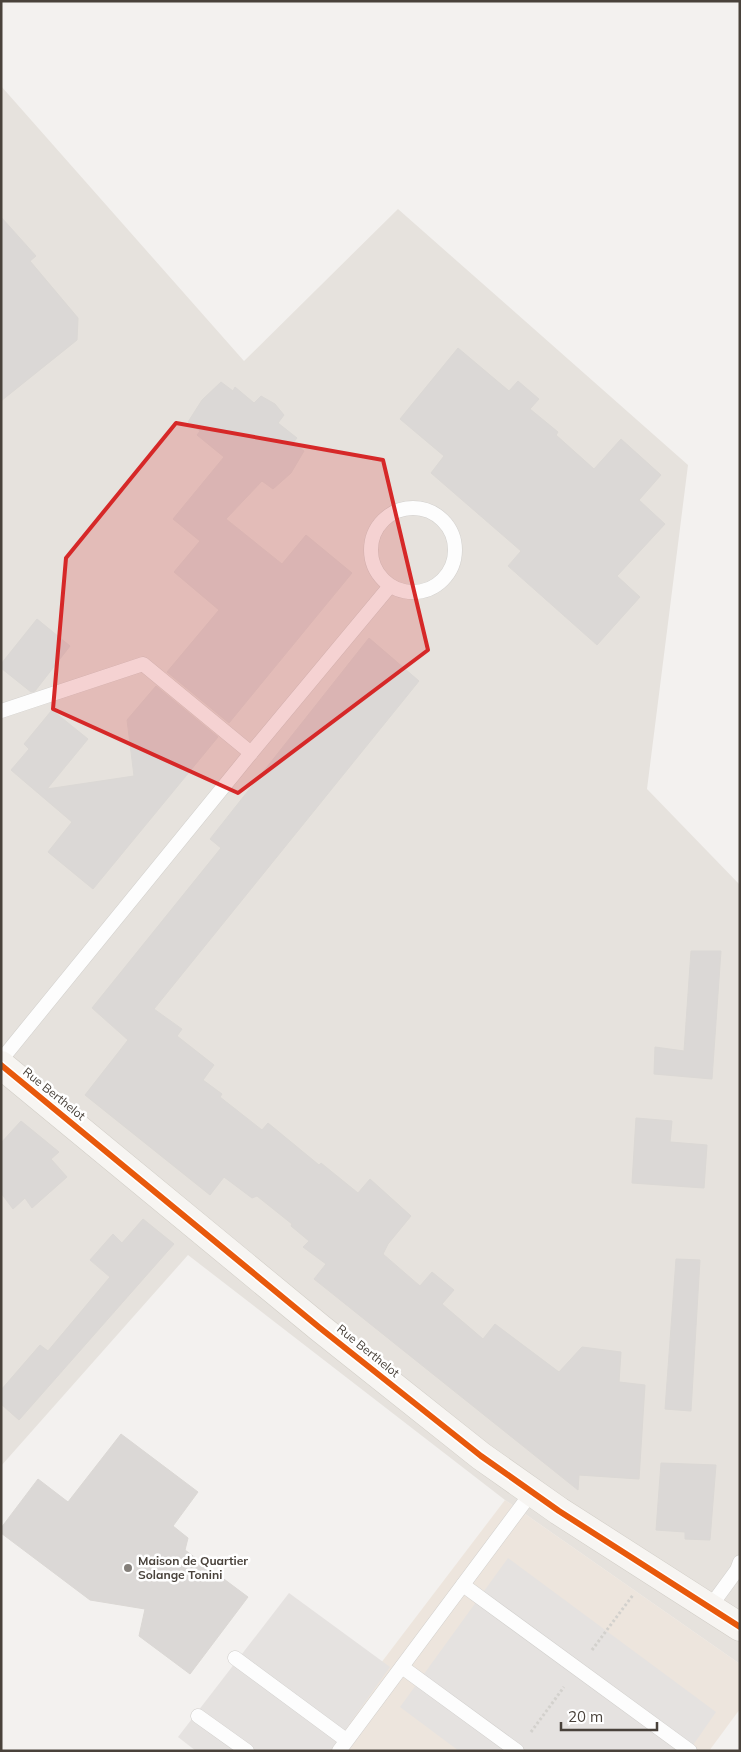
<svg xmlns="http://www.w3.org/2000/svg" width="741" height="1752" font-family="Mulish,sans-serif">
<rect width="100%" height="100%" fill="#f3f1ef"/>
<polygon fill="#e6e2dd" points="1,86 244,361 398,209 688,465 647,789 740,885 740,1664 505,1500 188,1255 1,1466"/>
<polygon fill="#ede5dd" points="505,1500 740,1664 740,1709 709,1751 314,1751"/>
<g fill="#e5e2e0">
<polygon points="508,1558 716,1712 689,1751 459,1751 400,1707"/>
<polygon points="289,1593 390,1667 330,1751 196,1751 178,1737"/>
</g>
<g fill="#dbd8d6" stroke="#dbd8d5">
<polygon points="1,217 36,256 30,261 78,318 77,340 1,401"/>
<polygon points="458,348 509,391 518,381 539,399 530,409 558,432 556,435 594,469 621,439 661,475 639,500 665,524 617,576 640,597 597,645 508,566 521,551 431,473 444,456 400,419"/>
<polygon points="221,382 233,391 235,387 254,403 261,396 275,404 284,415 278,423 297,438 293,443 304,451 291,473 273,489 262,481 226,519 282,564 306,535 352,573 229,723 167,672 219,610 174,572 200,541 173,519 224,457 197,435 200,431 188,422 202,400"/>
<polygon points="37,619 70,646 35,691 31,692 1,668 1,664"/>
<polygon points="369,638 419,681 154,1009 182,1029 177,1036 214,1065 203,1080 222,1094 220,1097 262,1130 268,1123 319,1165 321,1163 358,1193 370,1179 411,1216 388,1244 383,1254 420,1286 432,1272 454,1290 442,1304 483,1339 495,1324 559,1372 582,1347 621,1352 619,1382 645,1385 639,1479 579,1475 578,1490 314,1279 326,1264 303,1247 309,1241 291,1226 292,1224 257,1196 252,1198 224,1177 210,1195 85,1095 128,1040 92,1008 221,848 210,839"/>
<polygon points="156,686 218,737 93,889 48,852 72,822 11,770 29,749 24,744 52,710 88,739 47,789 134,776 127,720"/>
<polygon points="691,951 721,951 712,1079 654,1074 655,1047 684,1051"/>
<polygon points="636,1118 672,1121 670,1142 707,1145 704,1188 632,1183"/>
<polygon points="21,1121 59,1152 51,1159 67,1177 32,1208 25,1198 13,1209 1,1193 1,1143"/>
<polygon points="143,1219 174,1244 19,1420 1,1404 1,1390 40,1345 48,1351 110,1277 90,1260 113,1234 122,1243"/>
<polygon points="676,1259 700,1260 691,1411 665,1409"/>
<polygon points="121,1434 198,1492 173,1526 188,1538 185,1550 248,1597 190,1674 139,1636 145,1609 90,1600 1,1533 1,1528 38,1479 68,1502"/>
<polygon points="661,1463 716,1465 710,1540 685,1539 685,1532 656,1530"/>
</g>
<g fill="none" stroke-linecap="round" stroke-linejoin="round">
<defs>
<g id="lane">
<circle cx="413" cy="550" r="42"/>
<polyline points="1,711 143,664 251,753"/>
<polyline points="1,1060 251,753 390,586"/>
<polyline points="463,1585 690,1751"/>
<polyline points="710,1607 737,1570 740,1562"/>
<polyline points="235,1658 346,1740"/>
<polyline points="402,1667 517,1751"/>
<polyline points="198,1716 247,1751"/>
<polyline points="339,1751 532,1492"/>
</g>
<polyline id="secondary" points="1,1065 320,1328 481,1456 559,1511 740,1627"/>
</defs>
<use href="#lane" stroke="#d1cfcc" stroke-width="15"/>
<use href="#secondary" stroke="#d1cdc6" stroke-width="29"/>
<g stroke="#d3d1cd" stroke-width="3" stroke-dasharray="2.5 2.5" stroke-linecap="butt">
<polyline points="592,1650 633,1595"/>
<polyline points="531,1732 564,1687"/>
</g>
<use href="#lane" stroke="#fdfdfd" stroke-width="14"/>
<use href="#secondary" stroke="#f7f5f2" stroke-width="28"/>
<defs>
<polyline id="cycleway" points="1,1065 320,1328 481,1456 559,1511 740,1627"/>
</defs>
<use href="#cycleway" stroke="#fff" stroke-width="9"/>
<use href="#cycleway" stroke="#e8590c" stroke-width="6"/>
</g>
<path fill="#d62828" fill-opacity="0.2" stroke="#d62828" stroke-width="4" stroke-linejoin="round" d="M176 423 383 460 428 650 238 793 53 709 66 558Z"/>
<circle fill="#847f7a" stroke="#fff" stroke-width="2" cx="128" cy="1568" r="5"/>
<g text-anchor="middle" stroke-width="5" stroke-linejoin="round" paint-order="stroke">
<g font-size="12" fill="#49423b" stroke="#fff">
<text transform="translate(54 1094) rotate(39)" y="4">Rue Berthelot</text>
<text transform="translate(368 1351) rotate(39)" y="4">Rue Berthelot</text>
</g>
<g font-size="12" font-weight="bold" fill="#49423b" stroke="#fff" text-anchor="start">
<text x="138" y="1565">Maison de Quartier<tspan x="138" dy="14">Solange Tonini</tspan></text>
</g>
</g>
<rect width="741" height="1752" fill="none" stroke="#49423b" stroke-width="5"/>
<path d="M561 1722v8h96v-8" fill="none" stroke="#49423b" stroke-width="2.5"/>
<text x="568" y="1722" font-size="15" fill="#49423b" stroke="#ffffff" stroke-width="4" paint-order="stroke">20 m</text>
</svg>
